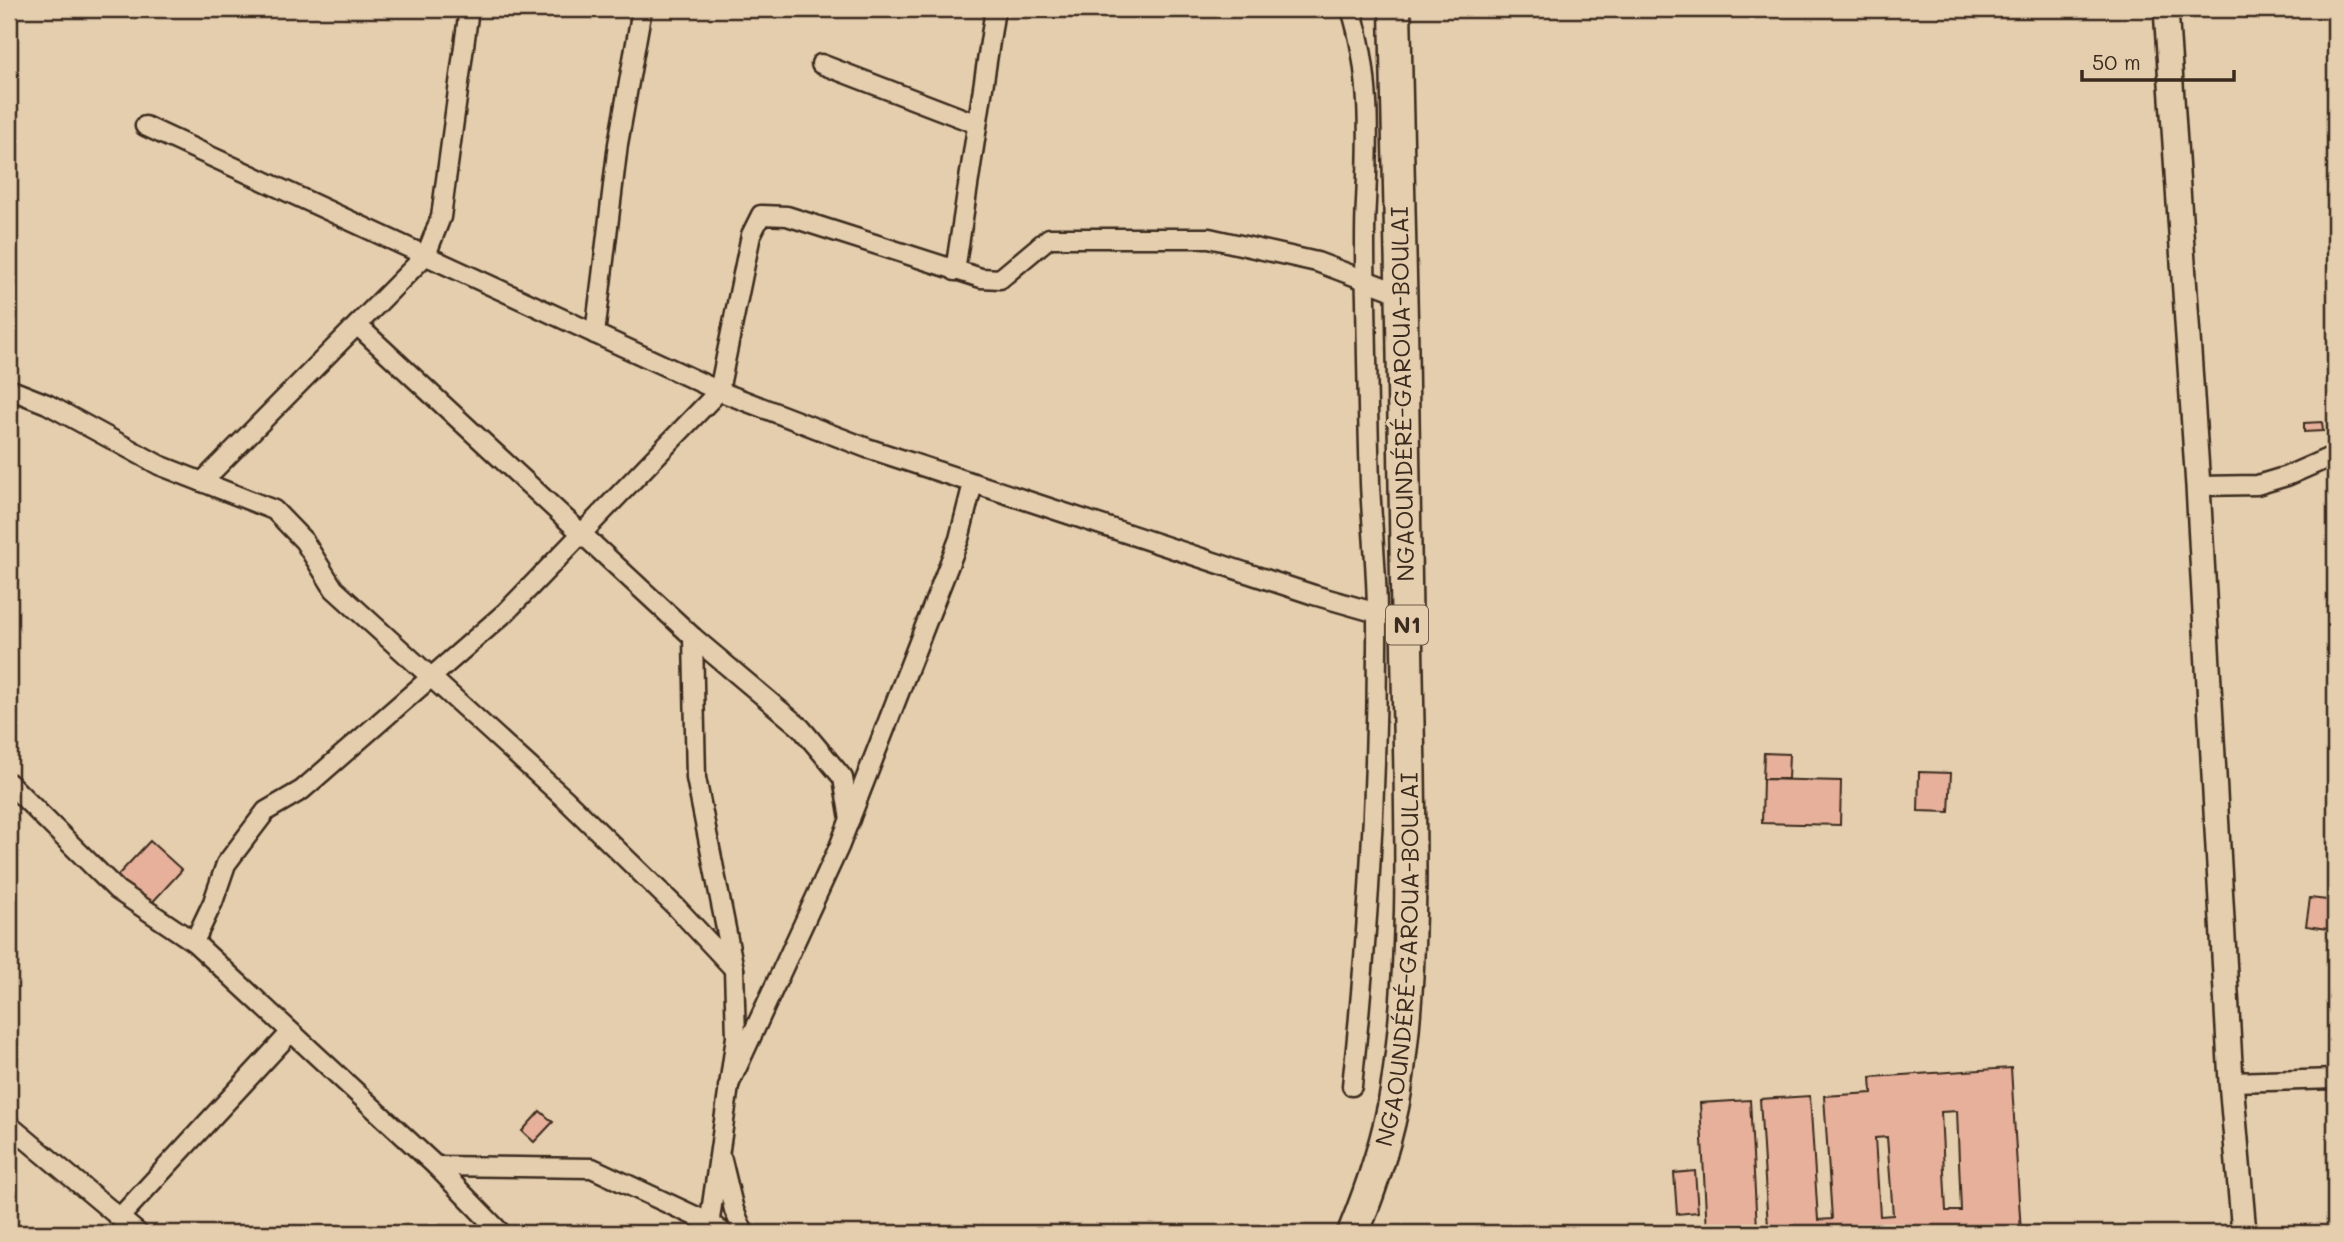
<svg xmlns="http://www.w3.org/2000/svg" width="2344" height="1242" font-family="Mali,sans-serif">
<rect width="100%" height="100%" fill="#e5ceae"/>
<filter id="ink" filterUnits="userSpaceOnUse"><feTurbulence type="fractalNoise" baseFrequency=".0143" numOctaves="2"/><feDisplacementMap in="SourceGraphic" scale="14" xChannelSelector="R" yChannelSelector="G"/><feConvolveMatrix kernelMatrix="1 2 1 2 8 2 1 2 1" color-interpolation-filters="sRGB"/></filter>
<g filter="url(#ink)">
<g fill="#e6b09a" stroke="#3b2a1e" stroke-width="2" fill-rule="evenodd">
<polygon points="2322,422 2323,431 2304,432 2304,423"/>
<polygon points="1764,753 1789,754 1788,779 1763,779"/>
<polygon points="1919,772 1951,773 1949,812 1918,811"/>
<polygon points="1763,779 1841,781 1840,825 1762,823"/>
<polygon points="150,841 182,870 149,906 117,876"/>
<polygon points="2310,898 2335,901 2335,930 2306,926"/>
<path d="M2011 1068 2021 1233H1672L1707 1230 1700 1103 1750 1100 1757 1228 1768 1227 1760 1099 1810 1096 1818 1220 1832 1219 1824 1096 1872 1093 1871 1077ZM1957 1111 1961 1211H1946L1941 1112ZM1887 1137 1893 1215 1880 1216 1875 1138Z"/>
<polygon points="540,1111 553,1122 534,1142 522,1131"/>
<polygon points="1695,1171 1698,1212 1677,1214 1674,1173"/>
</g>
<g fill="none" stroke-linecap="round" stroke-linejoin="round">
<defs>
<g id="minor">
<path d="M1351 9C1371 72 1369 136 1366 202 1364 234 1365 267 1366 300 1367 361 1368 423 1370 484 1372 528 1377 571 1377 615 1378 772 1369 929 1352 1086"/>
<polyline points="821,64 977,124"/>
<polyline points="145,126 719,391 867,448 1314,595 1377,613"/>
<polyline points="955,271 995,9"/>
<polyline points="357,325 693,637 801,728 843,778 850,819"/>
<polyline points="595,334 618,144 642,9"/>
<polyline points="9,389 47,404 159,465 274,510 304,541 334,589 565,799 677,908 734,969"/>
<polyline points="202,482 426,255 441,217 469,9"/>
<polyline points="2198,486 2257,485 2287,476 2335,455"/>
<polyline points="693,637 696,778 734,969 736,1037 708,1233"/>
<polyline points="9,783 117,890 194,942 436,1166 501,1233"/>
<polyline points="194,942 213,902 226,864 266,811 302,790 507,611 719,391 751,235 761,215 787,216 981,278 1000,279 1049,238 1209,238 1317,262 1402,294"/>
<polyline points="2231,1082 2335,1079"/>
<polyline points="728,1087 839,847 959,539 973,483"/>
<polyline points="9,1125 138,1233"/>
<polyline points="722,1160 734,1210 744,1233"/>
<polyline points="436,1166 592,1168 710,1223 724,1233"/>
<polyline points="120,1217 291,1032"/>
</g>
<polyline id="tertiary" points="2166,9 2198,486 2231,1082 2244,1233"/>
<g id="trunk">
<path id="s1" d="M1353 1233C1371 1189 1388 1139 1396 1091 1418 947 1409 792 1407 646 1404 434 1401 221 1395 9"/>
</g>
</defs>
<use href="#minor" stroke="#3b2a1e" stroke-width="23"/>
<use href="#tertiary" stroke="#3b2a1e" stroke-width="28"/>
<use href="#trunk" stroke="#3b2a1e" stroke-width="35"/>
<use href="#minor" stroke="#e5ceae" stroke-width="18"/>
<use href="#tertiary" stroke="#e5ceae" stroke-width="23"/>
<use href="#trunk" stroke="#e5ceae" stroke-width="30"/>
</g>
</g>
<g text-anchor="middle" stroke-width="7" stroke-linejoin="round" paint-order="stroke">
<rect fill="#e5ceae" stroke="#6e5b49" stroke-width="2" x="1386" y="605.5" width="42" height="39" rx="5"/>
<g font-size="23" font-weight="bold" fill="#3b2a1e">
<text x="1407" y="633">N1</text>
</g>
<g font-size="24" fill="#3b2a1e" stroke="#e5ceae">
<text transform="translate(1403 394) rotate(-91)" y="8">NGAOUNDÉRÉ-GAROUA-BOULAI</text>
<text dy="8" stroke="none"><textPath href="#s1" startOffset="280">NGAOUNDÉRÉ-GAROUA-BOULAI</textPath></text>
</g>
</g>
<rect width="2344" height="1242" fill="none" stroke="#e5ceae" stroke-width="35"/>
<rect x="18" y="18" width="2309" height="1207" fill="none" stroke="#3b2a1e" stroke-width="2.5" filter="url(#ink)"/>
<path d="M2082 70v10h152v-10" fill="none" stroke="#3b2a1e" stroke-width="3.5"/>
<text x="2092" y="70" font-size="21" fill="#3b2a1e" stroke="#e5ceae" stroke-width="5" paint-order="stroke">50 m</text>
</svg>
